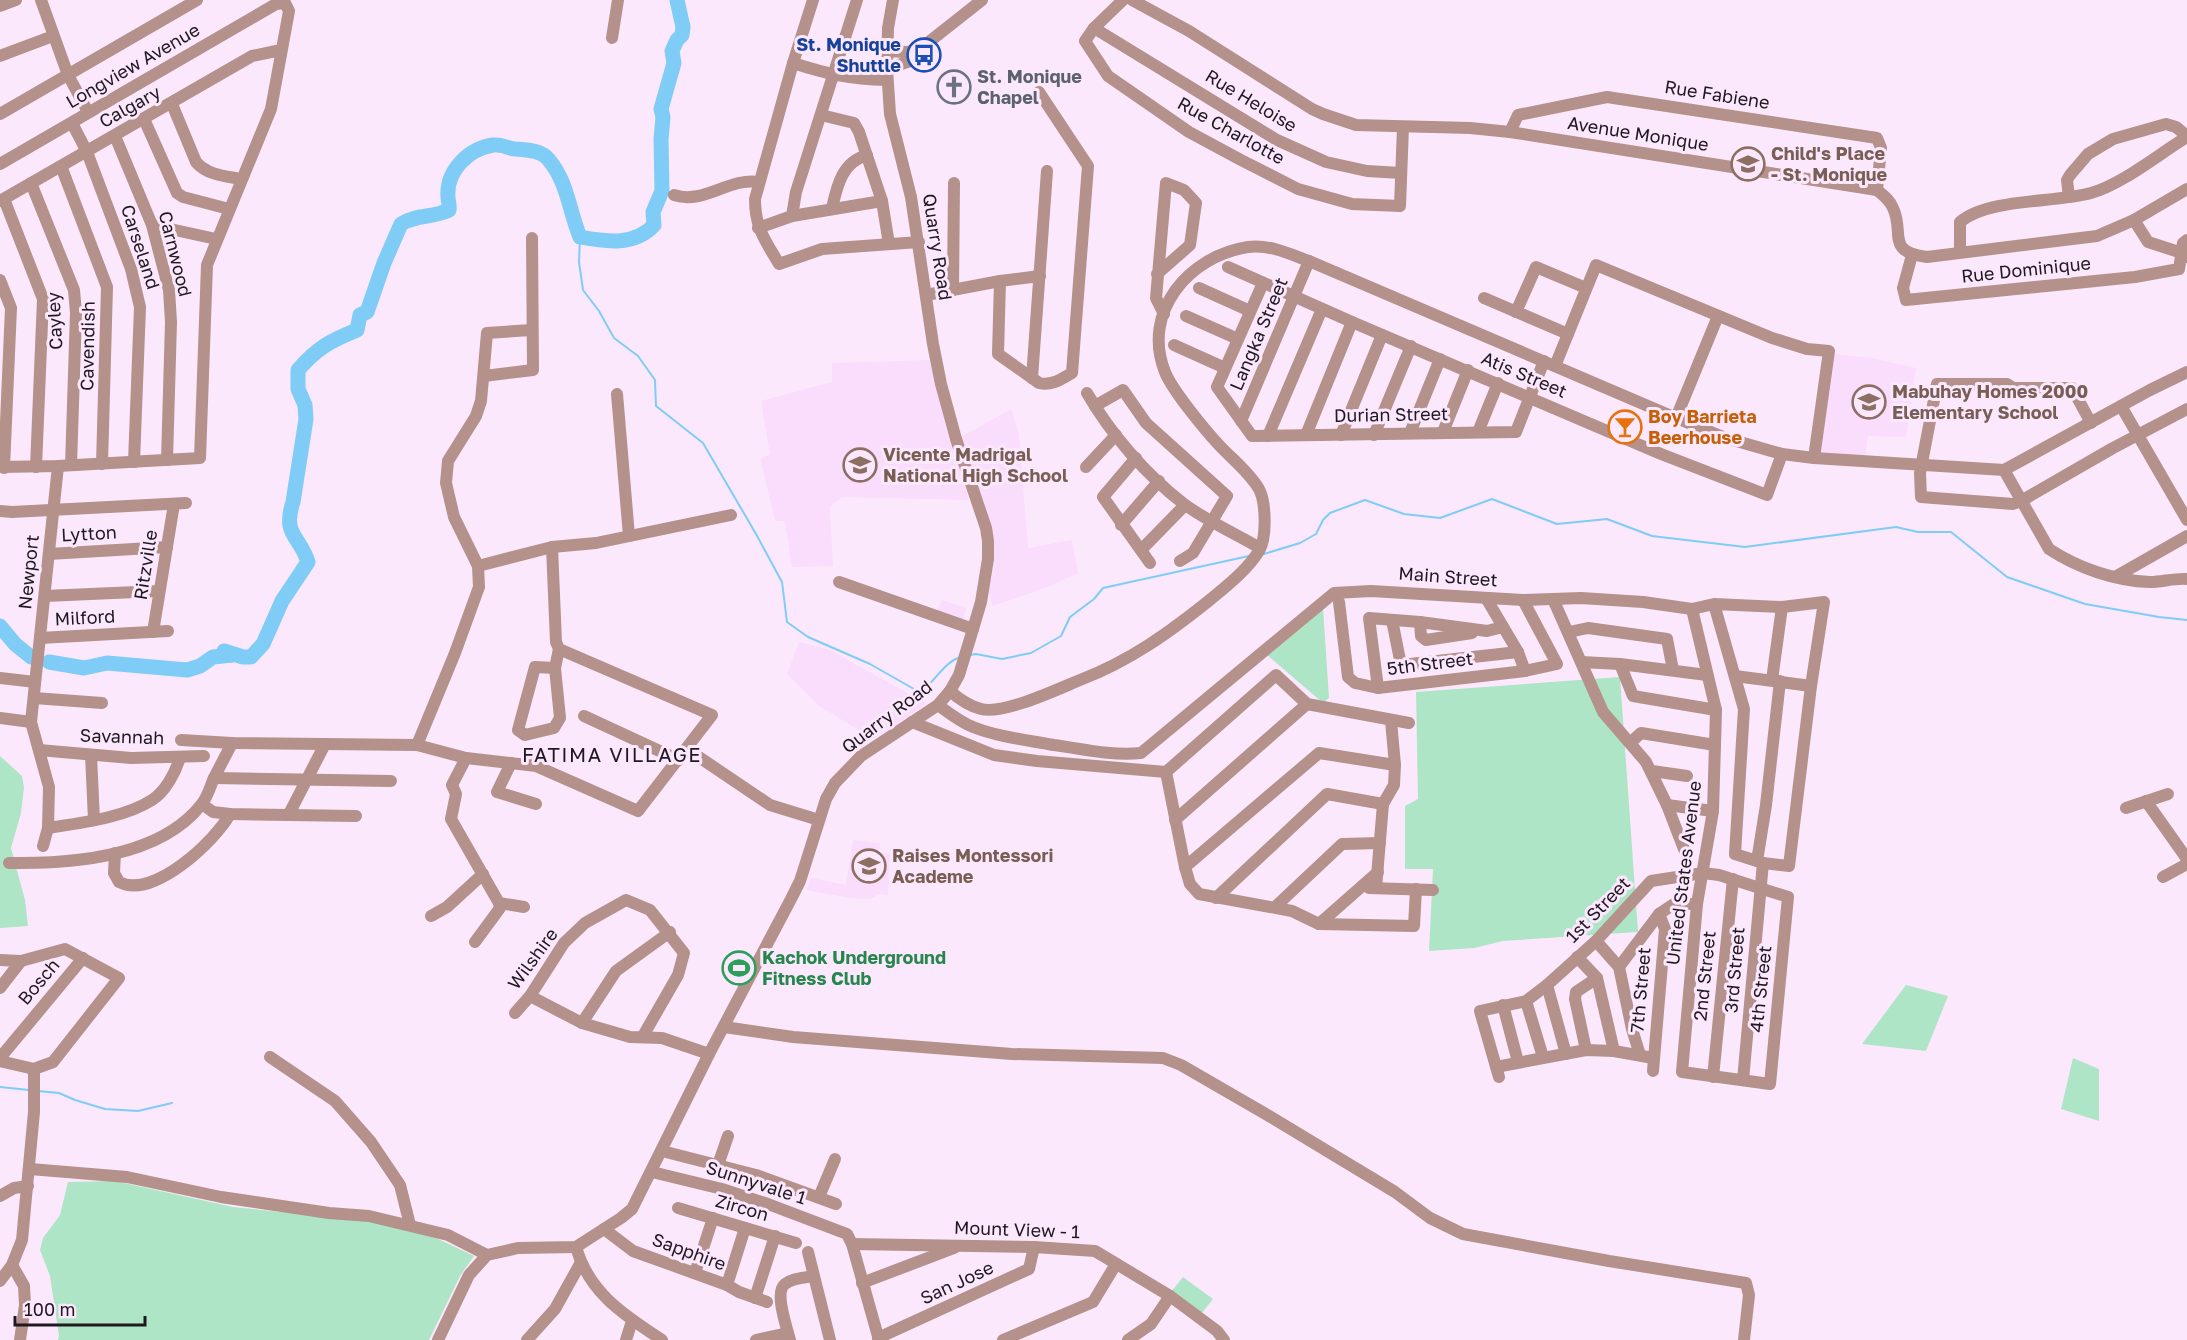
<svg xmlns="http://www.w3.org/2000/svg" width="2187" height="1340" font-family="'Golos Text',sans-serif">
<rect width="100%" height="100%" fill="#fce8fd"/>
<g fill="#fadcfc">
<polygon points="1833,354 1872,358 1916,368 1906,437 1868,436 1865,456 1819,452"/>
<polygon points="930,360 944,421 969,500 842,497 830,507 833,566 792,567 785,521 775,521 761,461 762,458 770,454 761,401 832,382 832,363"/>
<polygon points="1011,409 1019,434 1028,548 1072,540 1078,573 1050,586 993,606 988,593 994,567 992,536 961,437"/>
<polygon points="942,600 966,608 962,624 935,614"/>
<polygon points="799,642 830,650 927,704 873,739 818,705 787,674"/>
<polygon points="853,840 880,843 879,853 890,854 888,895 880,894 869,899 849,898 807,890 811,878 846,885"/>
</g>
<g fill="#aee5c6">
<polygon points="1323,608 1329,698 1323,703 1266,654"/>
<polygon points="1620,677 1638,932 1503,941 1474,948 1429,951 1433,869 1405,869 1405,806 1418,799 1416,692"/>
<polygon points="0,756 22,776 24,787 21,813 11,848 25,900 28,926 0,928"/>
<polygon points="1906,985 1948,996 1926,1051 1862,1044"/>
<polygon points="2073,1058 2099,1069 2099,1121 2061,1109"/>
<polygon points="115,1181 233,1207 350,1219 371,1220 436,1238 474,1256 460,1276 429,1340 58,1340 59,1336 50,1276 40,1250 43,1238 60,1215 68,1182"/>
<polygon points="1183,1277 1213,1299 1201,1314 1171,1292"/>
</g>
<g fill="none" stroke-linecap="round" stroke-linejoin="round">
<g stroke="#7fccf7" stroke-width="2">
<path d="M580 237 579 262 583 290 599 311 614 338 638 356 655 380 656 406 703 443 756 534 782 582 787 622 808 637 870 664 921 693C932 683 946 662 958 658"/>
<polyline points="1264,554 1300,543 1316,534 1323,520 1330,513 1365,500 1404,514 1440,518 1492,499 1557,524 1607,519 1652,536 1745,547 1896,527 1918,532 1951,532 2007,577 2085,604 2159,617 2187,620"/>
<polyline points="970,655 976,654 1002,659 1031,653 1061,636 1070,617 1094,599 1103,588 1249,556"/>
<polyline points="0,1087 29,1090"/>
<polyline points="38,1091 59,1093 75,1100 105,1109 138,1111 172,1103"/>
</g>
<g stroke="#7fccf7" stroke-width="15">
<polyline points="0,626 15,644 31,657"/>
<path d="M232 655 224 651 243 657H251L263 644 282 601 308 562C300 536 282 535 293 502L306 419 305 405 298 389V370C317 348 330 341 357 330L360 315 367 312 384 263 401 224C417 214 433 218 449 210 450 205 448 202 448 197 446 171 468 149 493 145 500 144 508 148 515 149 527 150 541 150 549 160 568 183 569 211 580 237 607 242 635 246 654 225L653 212 662 191 661 139 663 117 661 109 674 63 672 51 677 40 682 35 683 27 677 0"/>
<polyline points="49,662 84,668 107,663 187,670 200,666 213,657 232,655"/>
</g>
<g stroke="#b4918a" stroke-width="12">
<polyline points="41,0 68,75 88,112"/>
<path d="M813 0 793 63 755 199C755 228 765 240 779 264L822 249 919 242"/>
<polyline points="1123,0 1094,28 1085,41 1108,76 1189,132 1241,160 1298,189 1352,204 1400,206 1403,127"/>
<path d="M1132 0 1189 31 1312 109 1323 114 1356 125 1470 128 1510 132 1877 190C1884 196 1890 200 1893 208 1905 233 1885 252 1927 257L2097 236 2134 220 2187 189"/>
<polyline points="0,6 16,0"/>
<polyline points="1094,28 1277,140 1326,162 1367,171 1401,173"/>
<polyline points="612,38 618,0"/>
<polyline points="887,51 907,52 920,49"/>
<polyline points="0,56 53,36"/>
<path d="M793 63C827 74 850 79 886 80"/>
<polyline points="887,69 910,61 920,49 982,0"/>
<path d="M172 104 196 162C207 175 225 176 241 179"/>
<polyline points="0,114 197,0"/>
<polyline points="821,115 854,123 859,132 882,201 889,244"/>
<polyline points="144,119 177,193 183,197 229,209"/>
<polyline points="72,123 87,152 131,269 140,307 134,462"/>
<polyline points="1510,132 1518,115 1607,97 1877,138 1881,148 1877,190"/>
<polyline points="115,136 152,225 169,290 171,322 167,460"/>
<polyline points="0,164 276,4 285,3 289,11 271,109 207,265 200,458 58,466 0,467"/>
<polyline points="61,166 107,287 102,464"/>
<polyline points="31,183 74,290 76,313 71,465"/>
<path d="M674 195C704 205 729 177 759 182"/>
<polyline points="2069,197 2067,180 2070,175 2088,154 2113,139 2166,124 2176,127 2187,136"/>
<polyline points="4,199 43,299 36,467"/>
<polyline points="0,201 252,56 281,50"/>
<path d="M832 208C837 186 842 162 867 155"/>
<polyline points="792,216 796,192 857,0"/>
<polyline points="2134,220 2148,242 2182,253 2186,257"/>
<polyline points="152,225 216,239"/>
<polyline points="758,228 792,216 882,201"/>
<path d="M1960 252V222C1988 198 2055 203 2091 193 2121 185 2159 154 2187 137"/>
<polyline points="1912,255 1903,288 1906,300 2135,277 2179,269 2183,243 2187,240"/>
<polyline points="1228,267 1352,322 1661,454 1767,495 1782,454"/>
<polyline points="1157,274 1190,245 1196,203 1184,190 1166,183 1156,298 1164,314"/>
<polyline points="0,280 11,308 4,468"/>
<path d="M1000 281 998 354 1039 383C1052 386 1061 379 1072 373L1088 166 1039 92"/>
<polyline points="1263,283 1217,387 1252,436 1516,432 1544,361"/>
<polyline points="1199,288 1250,311"/>
<polyline points="953,290 954,183"/>
<polyline points="926,295 1000,281 1040,276"/>
<polyline points="1484,298 1568,334"/>
<polyline points="1516,312 1536,267 1586,288"/>
<polyline points="1186,316 1238,339"/>
<polyline points="1174,345 1225,368"/>
<polyline points="1555,366 1596,265 1772,338 1807,349 1829,351 1814,458"/>
<polyline points="484,376 533,370 532,238"/>
<polyline points="1032,378 1047,171"/>
<path d="M1087 393C1110 433 1147 476 1184 504 1207 521 1236 534 1260 548"/>
<polyline points="617,394 629,536"/>
<polyline points="1095,406 1123,390 1146,423 1227,496 1193,553 1180,561"/>
<polyline points="2121,406 2187,520"/>
<polyline points="1676,418 1718,316"/>
<polyline points="1241,421 1309,261"/>
<polyline points="2091,423 2072,388 2013,388 2007,384 1937,384 1920,473 1921,497 2013,504 2021,501 2113,448 2187,409"/>
<polyline points="1443,432 1468,370"/>
<polyline points="1478,432 1498,383"/>
<polyline points="1410,433 1440,359"/>
<polyline points="1306,435 1352,322"/>
<polyline points="1341,435 1382,335"/>
<polyline points="1374,435 1411,346"/>
<polyline points="1268,436 1322,309"/>
<polyline points="1136,458 1103,497 1150,563"/>
<polyline points="1086,467 1116,435"/>
<path d="M2004 470 2049 549C2078 568 2115 581 2150 582 2162 582 2174 578 2187 579"/>
<polyline points="0,511 12,512 186,503"/>
<polyline points="1121,525 1159,481"/>
<polyline points="1141,550 1185,505"/>
<polyline points="49,554 167,547"/>
<polyline points="478,566 552,547 596,543 731,515"/>
<polyline points="2115,577 2187,536"/>
<polyline points="839,582 973,629"/>
<polyline points="45,596 159,591"/>
<polyline points="1486,598 1518,652 1525,671"/>
<polyline points="1553,599 1603,712 1646,762 1667,805 1684,849"/>
<polyline points="1339,602 1348,677 1355,683 1378,688 1525,671 1557,664 1523,600"/>
<polyline points="1392,620 1401,665 1518,652"/>
<polyline points="1420,622 1421,636 1426,640 1472,633"/>
<polyline points="153,632 174,504"/>
<polyline points="1569,632 1588,628 1667,639 1673,670"/>
<polyline points="40,638 168,631"/>
<polyline points="1581,662 1620,664 1707,675"/>
<polyline points="1620,664 1633,696 1716,710"/>
<polyline points="555,668 535,667 518,730 525,735 554,728 560,718 555,668 559,649"/>
<polyline points="1735,676 1811,686"/>
<polyline points="0,678 35,682"/>
<polyline points="1772,680 1782,607"/>
<polyline points="1378,688 1369,618 1420,622 1487,631 1503,627"/>
<path d="M950 691C959 699 969 706 981 709 1003 715 1058 689 1080 680 1130 661 1170 632 1211 599 1228 585 1247 570 1259 551 1267 538 1266 502 1259 489 1249 472 1232 459 1219 445 1205 430 1172 390 1165 372 1141 312 1189 256 1248 247 1269 244 1290 254 1309 261L1676 418 1726 438 1782 454 1814 458 2004 470 2150 390 2187 372"/>
<polyline points="34,698 102,703"/>
<path d="M938 705C949 713 960 722 973 727 998 737 1027 740 1054 745 1083 749 1111 756 1141 753L1334 593 1371 591 1523 600 1581 598 1643 602 1692 609 1714 604 1782 607 1824 602 1811 686 1789 866 1763 863 1735 854 1744 709 1714 604"/>
<polyline points="584,716 679,760"/>
<polyline points="0,718 31,722"/>
<polyline points="912,722 994,755 1037,761 1166,772 1276,675 1307,704 1409,723"/>
<polyline points="181,740 232,743 417,745 466,758 536,766 638,811 712,715 559,649 556,642 552,547"/>
<polyline points="1630,743 1641,733 1715,745"/>
<polyline points="417,745 455,653 479,587 478,566 454,517 446,483 448,461 476,416 481,401 487,333 531,330"/>
<polyline points="687,749 770,805 819,820"/>
<polyline points="39,750 131,758 204,756"/>
<polyline points="91,755 94,820"/>
<polyline points="466,758 452,785 456,794 451,819 499,903 524,907"/>
<polyline points="511,763 497,792 536,804"/>
<polyline points="1652,771 1687,776"/>
<polyline points="1166,772 1185,867 1190,884 1199,894 1292,911 1319,924 1414,926 1416,889"/>
<polyline points="214,778 391,781"/>
<polyline points="2146,801 2187,859"/>
<polyline points="202,804 213,812 230,814 356,816"/>
<polyline points="1667,805 1713,811"/>
<polyline points="2126,808 2168,794"/>
<polyline points="289,814 325,744"/>
<polyline points="1175,820 1307,704"/>
<path d="M48 828C80 823 124 818 152 800 165 792 176 772 180 757"/>
<polyline points="43,846 48,828 49,787 31,722 58,466"/>
<path d="M115 853 114 873 119 882C153 900 215 841 230 814"/>
<polyline points="1757,861 1766,805 1780,681"/>
<path d="M9 863C71 864 159 858 201 805 207 798 210 788 213 780 219 768 226 755 232 743"/>
<polyline points="1185,867 1319,753 1395,765"/>
<polyline points="2163,877 2187,864"/>
<polyline points="1369,888 1433,890"/>
<polyline points="1376,888 1383,804 1394,785 1395,765 1391,721"/>
<polyline points="1216,898 1327,794 1383,804"/>
<polyline points="1275,907 1342,844 1380,843"/>
<polyline points="431,916 447,907 483,874"/>
<polyline points="1319,924 1378,872"/>
<polyline points="1596,941 1619,967 1632,1029 1640,1055"/>
<polyline points="475,942 500,908 499,903"/>
<polyline points="1577,957 1597,978 1614,1051"/>
<polyline points="0,960 21,961 65,949 119,978 53,1062 34,1069"/>
<polyline points="1619,967 1659,914 1674,904 1697,904"/>
<polyline points="1547,985 1566,1054"/>
<polyline points="0,988 21,961"/>
<polyline points="530,996 582,1023 630,1037 662,1038 709,1054"/>
<polyline points="1526,1001 1543,1057"/>
<polyline points="1503,1005 1518,1062"/>
<polyline points="515,1013 530,996 564,943 585,923 626,900 650,910 684,953 678,975 643,1036"/>
<polyline points="582,1023 616,971 670,932"/>
<polyline points="724,1027 793,1037 1012,1054 1163,1058 1181,1065 1264,1113 1395,1192 1430,1218 1463,1234 1609,1261 1746,1283 1749,1295 1744,1340"/>
<polyline points="1586,1050 1575,999 1576,992 1597,978"/>
<polyline points="270,1057 335,1101 371,1142 400,1185 410,1225"/>
<polyline points="0,1058 83,958"/>
<polyline points="0,1061 34,1069"/>
<polyline points="1496,1067 1586,1050 1614,1051 1653,1058"/>
<polyline points="1653,1071 1665,929 1659,914"/>
<polyline points="1499,1077 1480,1011 1526,1001 1547,985 1596,941 1651,881 1703,873 1719,875 1788,897 1770,1084 1682,1072 1697,904 1713,811 1715,745 1716,710 1692,609"/>
<polyline points="1713,1077 1733,879"/>
<polyline points="1743,1080 1763,863"/>
<polyline points="662,1151 756,1175 836,1204"/>
<polyline points="718,1165 728,1136"/>
<polyline points="30,1169 127,1177 221,1197 329,1213 369,1216 448,1235 487,1255"/>
<polyline points="652,1172 722,1189 768,1204 847,1234 852,1244 879,1340"/>
<polyline points="0,1196 14,1188 28,1186"/>
<polyline points="819,1197 835,1159"/>
<polyline points="678,1208 796,1243"/>
<polyline points="604,1229 633,1251 727,1285 739,1292 767,1302"/>
<polyline points="852,1244 1034,1247 1095,1251 1170,1296 1217,1331 1224,1340"/>
<path d="M576 1247C589 1293 624 1315 662 1340"/>
<polyline points="808,1252 830,1340"/>
<polyline points="12,1265 24,1286 25,1305 20,1340"/>
<polyline points="695,1273 713,1218"/>
<polyline points="0,1281 12,1265 22,1240 34,1112 34,1069"/>
<polyline points="862,1283 954,1248"/>
<polyline points="727,1285 745,1228"/>
<polyline points="755,1298 775,1236"/>
<polyline points="878,1338 1029,1269 1034,1247"/>
<polyline points="438,1340 469,1275 487,1255 518,1248 576,1247 621,1218 632,1209 709,1054 791,899 800,881 826,799 835,783 861,756 938,705 950,691 959,675 973,629 981,602 988,559 988,541 986,528 956,439 941,384 933,344 911,197 890,114 887,69 888,28 893,0"/>
<polyline points="527,1340 555,1309 580,1264"/>
<polyline points="626,1340 632,1321"/>
<polyline points="756,1340 788,1333"/>
<path d="M790 1340C787 1328 774 1292 785 1284 792 1278 804 1278 813 1276"/>
<polyline points="1003,1340 1093,1302 1116,1264"/>
<polyline points="1128,1340 1151,1324 1170,1296"/>
</g>
</g>
<defs>
<symbol id="bus-ring" viewBox="-11 -11 22 22"><circle r="9.5" fill="#fce8fd" stroke="#1a4fb4" stroke-width="1.5"/><path d="M-5-6H5V4H4V6H2V4H-2V6H-4V4H-5ZM-3.5-4V0h7V-4ZM-3.5 1.2v1.5H-2V1.2ZM2 1.2v1.5H3.5V1.2Z" fill="#1a4fb4"/></symbol>
<symbol id="church-ring" viewBox="-11 -11 22 22"><circle r="9.5" fill="#fce8fd" stroke="#6b7280" stroke-width="1.5"/><path d="M-1.2-6h2.4v3.5h3.3v2.4h-3.3V6h-2.4V-.1h-3.3v-2.4h3.3Z" fill="#6b7280"/></symbol>
<symbol id="school-ring" viewBox="-11 -11 22 22"><circle r="9.5" fill="#fce8fd" stroke="#8d6e63" stroke-width="1.5"/><path d="M0-5L7-2L0 1L-7-2ZM-4 1L0 2.5L4 1V4Q0 6-4 4Z" fill="#8d6e63"/></symbol>
<symbol id="bar-ring" viewBox="-11 -11 22 22"><circle r="9.5" fill="#fce8fd" stroke="#e8710a" stroke-width="1.5"/><path d="M-6-5H6L.8 .8V4.5H3.5V6h-7V4.5H-.8V.8Z" fill="#e8710a"/></symbol>
<symbol id="stadium-ring" viewBox="-11 -11 22 22"><circle r="9.5" fill="#fce8fd" stroke="#2e9e5b" stroke-width="1.5"/><path d="M0-5a6.5 5 0 1 0 0 10a6.5 5 0 1 0 0-10ZM-3.5-1.8h7v3.6h-7Z" fill="#2e9e5b"/></symbol>
</defs>
<g fill-rule="evenodd">
<use href="#bus-ring" x="905" y="36" width="38" height="38"/>
<use href="#church-ring" x="935" y="68" width="38" height="38"/>
<use href="#school-ring" x="1729" y="145" width="38" height="38"/>
<use href="#school-ring" x="1850" y="383" width="38" height="38"/>
<use href="#bar-ring" x="1606" y="408" width="38" height="38"/>
<use href="#school-ring" x="841" y="446" width="38" height="38"/>
<use href="#school-ring" x="850" y="847" width="38" height="38"/>
<use href="#stadium-ring" x="720" y="949" width="38" height="38"/>
</g>
<g text-anchor="middle" stroke-width="6" stroke-linejoin="round" paint-order="stroke">
<g font-size="18" font-weight="bold" fill="#164399" stroke="#fce8fd" text-anchor="end">
<text x="901" y="51">St. Monique<tspan x="901" dy="21">Shuttle</tspan></text>
</g>
<g font-size="18" fill="#201821" stroke="#fce8fd">
<text transform="translate(133 66) rotate(-30)" y="6">Longview Avenue</text>
<text transform="translate(1717 95) rotate(9)" y="6">Rue Fabiene</text>
<text transform="translate(1251 101) rotate(31)" y="6">Rue Heloise</text>
<text transform="translate(130 107) rotate(-29)" y="6">Calgary</text>
<text transform="translate(1231 131) rotate(29)" y="6">Rue Charlotte</text>
<text transform="translate(1638 134) rotate(9)" y="6">Avenue Monique</text>
<text transform="translate(140 247) rotate(72)" y="6">Carseland</text>
<text transform="translate(937 247) rotate(81)" y="6">Quarry Road</text>
<text transform="translate(175 254) rotate(76)" y="6">Carnwood</text>
<text transform="translate(2026 270) rotate(-6)" y="6">Rue Dominique</text>
<text transform="translate(55 321) rotate(-93)" y="6">Cayley</text>
<text transform="translate(1259 334) rotate(-67)" y="6">Langka Street</text>
<text transform="translate(88 346) rotate(-89)" y="6">Cavendish</text>
<text transform="translate(1524 375) rotate(23)" y="6">Atis Street</text>
<text transform="translate(1391 415) rotate(-1)" y="6">Durian Street</text>
<text transform="translate(89 534) rotate(-3)" y="6">Lytton</text>
<text transform="translate(146 565) rotate(-81)" y="6">Ritzville</text>
<text transform="translate(29 572) rotate(-84)" y="6">Newport</text>
<text transform="translate(1448 577) rotate(4)" y="6">Main Street</text>
<text transform="translate(85 618) rotate(-3)" y="6">Milford</text>
<text transform="translate(1430 664) rotate(-7)" y="6">5th Street</text>
<text transform="translate(887 717) rotate(-37)" y="6">Quarry Road</text>
<text transform="translate(122 737) rotate(2)" y="6">Savannah</text>
<text transform="translate(1684 873) rotate(-83)" y="6">United States Avenue</text>
<text transform="translate(1598 910) rotate(-46)" y="6">1st Street</text>
<text transform="translate(533 959) rotate(-54)" y="6">Wilshire</text>
<text transform="translate(1735 970) rotate(-85)" y="6">3rd Street</text>
<text transform="translate(1705 976) rotate(-84)" y="6">2nd Street</text>
<text transform="translate(39 982) rotate(-50)" y="6">Bosch</text>
<text transform="translate(1761 989) rotate(-84)" y="6">4th Street</text>
<text transform="translate(1641 990) rotate(-85)" y="6">7th Street</text>
<text transform="translate(756 1183) rotate(18)" y="6">Sunnyvale 1</text>
<text transform="translate(742 1208) rotate(16)" y="6">Zircon</text>
<text transform="translate(1017 1230) rotate(2)" y="6">Mount View - 1</text>
<text transform="translate(689 1252) rotate(20)" y="6">Sapphire</text>
<text transform="translate(957 1283) rotate(-25)" y="6">San Jose</text>
</g>
<g font-size="18" font-weight="bold" fill="#5b616d" stroke="#fce8fd" text-anchor="start">
<text x="977" y="83">St. Monique<tspan x="977" dy="21">Chapel</tspan></text>
</g>
<g font-size="18" font-weight="bold" fill="#785e54" stroke="#fce8fd" text-anchor="start">
<text x="1771" y="160">Child's Place<tspan x="1771" dy="21">- St. Monique</tspan></text>
<text x="1892" y="398">Mabuhay Homes 2000<tspan x="1892" dy="21">Elementary School</tspan></text>
<text x="883" y="461">Vicente Madrigal<tspan x="883" dy="21">National High School</tspan></text>
<text x="892" y="862">Raises Montessori<tspan x="892" dy="21">Academe</tspan></text>
</g>
<g font-size="18" font-weight="bold" fill="#c56008" stroke="#fce8fd" text-anchor="start">
<text x="1648" y="423">Boy Barrieta<tspan x="1648" dy="21">Beerhouse</tspan></text>
</g>
<g font-size="18" font-weight="bold" fill="#27864d" stroke="#fce8fd" text-anchor="start">
<text x="762" y="964">Kachok Underground<tspan x="762" dy="21">Fitness Club</tspan></text>
</g>
<g font-size="20" letter-spacing="1.5" fill="#201821" stroke="#fce8fd">
<text x="612" y="762">FATIMA VILLAGE</text>
</g>
</g>
<path d="M15 1316v9h130v-9" fill="none" stroke="#201821" stroke-width="3"/>
<text x="24" y="1316" font-size="18" fill="#201821" stroke="#fce8fd" stroke-width="4.5" paint-order="stroke">100 m</text>
</svg>
